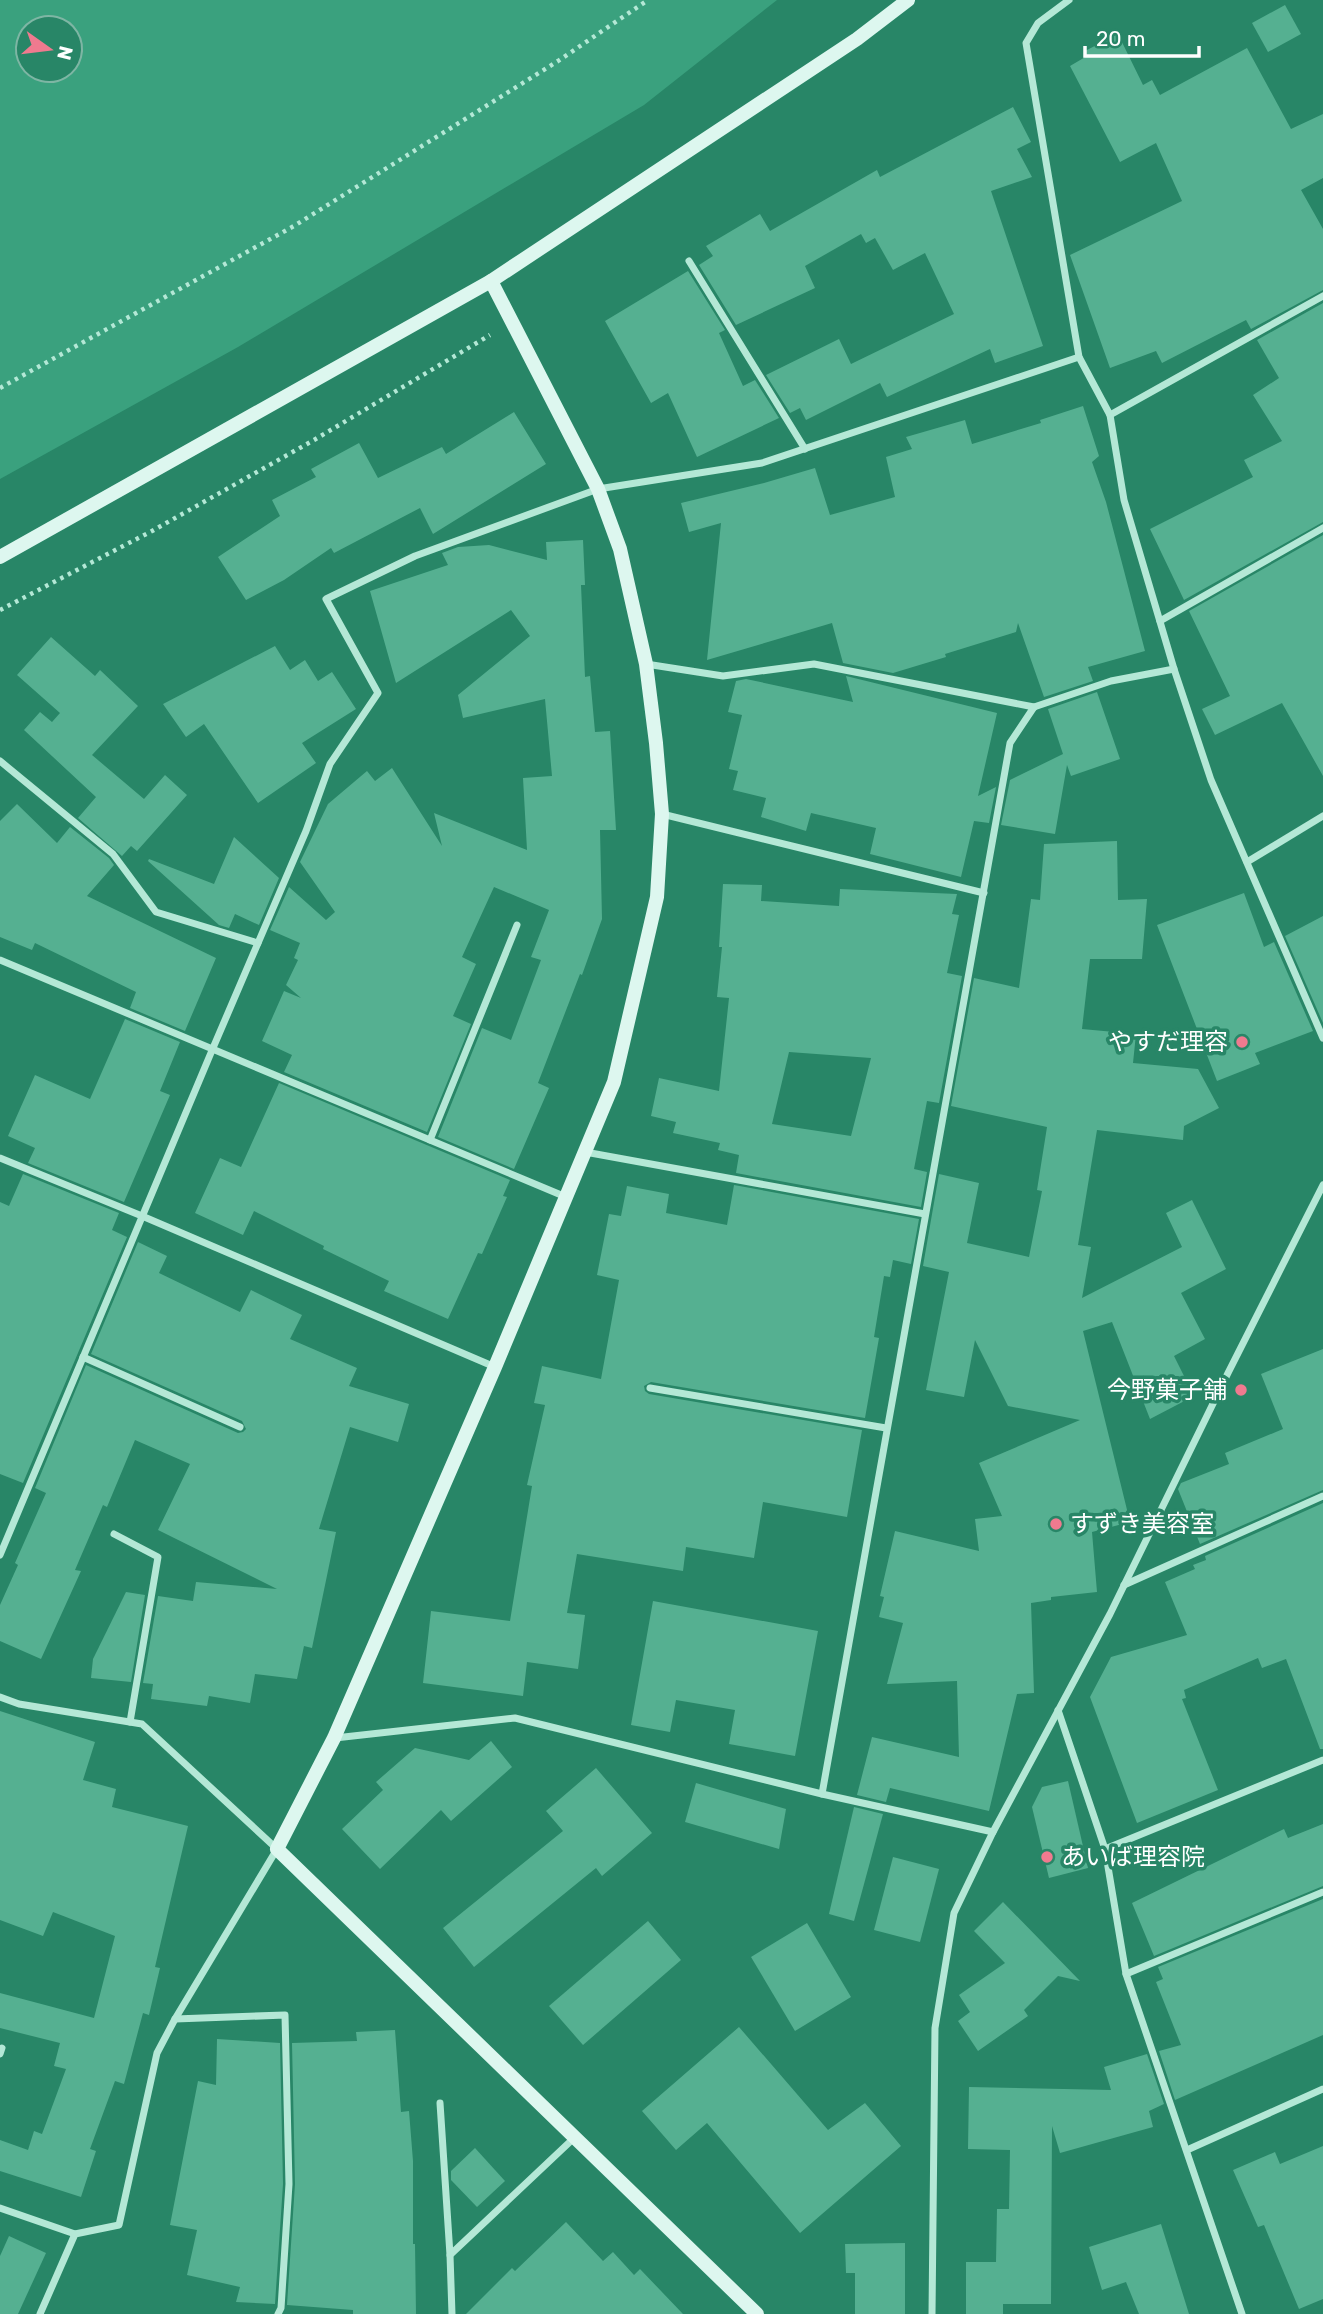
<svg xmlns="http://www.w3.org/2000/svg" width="1323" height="2314" font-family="Rubik,'Noto Sans JP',sans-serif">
<rect width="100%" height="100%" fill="#288667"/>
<path fill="#3aa17e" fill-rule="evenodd" d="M0 0H777L644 105 238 347 0 479ZM28 28H70V70H28Z"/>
<g fill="#55b091" fill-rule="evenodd">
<polygon points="1285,5 1301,34 1268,52 1252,23"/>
<polygon points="1118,34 1143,85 1152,80 1160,95 1247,48 1291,129 1323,114 1323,178 1301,190 1323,229 1323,290 1251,329 1246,320 1162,363 1156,351 1110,368 1070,255 1182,201 1156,143 1120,162 1070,66 1087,56 1085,51"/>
<polygon points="1013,107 1031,142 1017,149 1032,177 991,191 1043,346 995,363 990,349 887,397 880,383 806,420 800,408 790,413 766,375 839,339 851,364 954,314 925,253 893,270 875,238 866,243 861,234 805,266 815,288 736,325 699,265 713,256 706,246 760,214 770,231 877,170 880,177"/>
<polygon points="688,271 725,330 719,333 743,386 755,380 779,418 697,457 668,393 651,403 605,321"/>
<polygon points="1323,303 1323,522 1184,600 1150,529 1253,477 1244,460 1282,441 1253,395 1279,378 1257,340"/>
<polygon points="1083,406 1099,456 1092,462 1106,502 1145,651 1088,667 1093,681 1044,697 1018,623 1016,632 945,654 946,657 893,673 843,663 832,623 707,660 721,523 689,532 681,503 764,483 815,468 830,515 895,497 886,457 912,449 906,437 965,420 972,444 1041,423 1040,420"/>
<polygon points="514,412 546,464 433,534 420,508 334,553 331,548 284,580 246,600 218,557 280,516 272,500 316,477 311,469 359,443 378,478 442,447 446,454"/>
<polygon points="1323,535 1323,776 1282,703 1215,735 1202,709 1230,696 1189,611"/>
<polygon points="583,540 585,585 581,585 585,677 590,676 595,732 610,731 616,830 600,830 602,919 582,975 580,974 538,1083 549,1088 514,1169 438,1137 482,1028 511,1040 541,960 531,957 549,910 494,887 462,957 476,964 453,1016 471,1024 427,1132 284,1072 292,1055 262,1041 284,991 301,998 286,985 298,960 294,958 300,943 270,930 289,887 326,920 335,912 300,862 328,804 367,771 375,781 392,768 442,846 434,813 527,850 523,778 552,776 545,699 463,718 458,695 530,636 511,610 396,683 370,591 448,565 442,553 458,547 489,545 547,560 546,542"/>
<polygon points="51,637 95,676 100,670 138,706 92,755 144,799 165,775 187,795 137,851 131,846 122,856 78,818 96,797 24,730 40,712 52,722 60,713 17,675"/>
<polygon points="275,646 290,670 305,660 318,681 332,672 356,709 302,743 316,763 258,803 204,724 186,737 163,704"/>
<polygon points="846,676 997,713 978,796 996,787 989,823 974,821 961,877 870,854 876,828 811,813 806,831 761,817 766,798 733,790 738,771 729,769 742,715 728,712 736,681 746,679 853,702"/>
<polygon points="1097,692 1120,759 1071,776 1067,765 1055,834 1001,825 1010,780 1063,754 1048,709"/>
<polygon points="17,804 57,843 70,827 109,858 114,865 87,896 216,958 185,1031 130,1008 136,992 35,943 32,950 0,937 0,821"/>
<polygon points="234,837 279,878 259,925 235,914 229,928 219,925 148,861 149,859 214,884"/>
<polygon points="1117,841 1118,900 1147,899 1142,959 1090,959 1082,1029 1136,1034 1133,1063 1198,1069 1219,1108 1184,1126 1183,1140 1097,1130 1078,1245 1091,1247 1082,1298 1182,1247 1166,1213 1192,1200 1226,1269 1181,1293 1205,1339 1174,1356 1194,1396 1150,1419 1112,1322 1083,1331 1130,1522 1092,1532 1097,1592 1051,1597 1051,1600 1031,1603 1034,1693 1017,1694 989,1811 890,1788 886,1802 857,1795 872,1737 959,1757 957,1681 887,1684 903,1623 879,1617 884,1597 880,1596 895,1531 979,1551 975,1519 1002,1516 979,1463 1080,1420 1008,1406 975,1340 964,1397 926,1390 949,1272 923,1266 939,1174 979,1183 967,1243 1029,1257 1042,1191 1037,1190 1047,1127 951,1106 974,978 1019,988 1031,899 1040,900 1044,844"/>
<path d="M723 884 762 885 761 901 839 906 840 889 957 894 952 914 959 915 947 973 962 976 939 1103 927 1101 914 1169 927 1172 921 1207 736 1173 739 1155 718 1150 720 1143 673 1133 676 1122 651 1116 659 1078 719 1091 729 998 717 997 722 947H719ZM789 1052 871 1058 851 1136 772 1124Z"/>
<polygon points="1244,893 1264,947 1274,942 1313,1031 1255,1053 1260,1064 1217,1081 1157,925"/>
<polygon points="1323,916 1323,1023 1285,936"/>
<polygon points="125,1019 180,1042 160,1091 170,1095 124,1202 28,1163 35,1148 8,1136 35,1075 90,1099"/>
<polygon points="279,1083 510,1180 503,1196 507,1197 482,1254 478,1253 448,1319 384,1291 389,1281 323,1249 324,1246 254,1211 243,1235 195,1213 220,1158 241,1167"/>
<polygon points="23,1174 119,1213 112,1230 127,1237 23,1483 0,1474 0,1202 9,1206"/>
<polygon points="734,1185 919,1219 911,1264 893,1260 890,1277 884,1276 874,1337 879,1338 865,1418 651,1382 644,1386 645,1391 649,1394 862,1430 847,1517 763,1502 754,1558 686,1547 683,1571 577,1554 567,1613 585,1615 578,1669 527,1662 523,1696 423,1683 431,1611 510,1621 532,1486 527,1485 545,1405 534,1403 542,1366 601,1379 619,1280 597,1275 609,1214 621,1216 627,1186 669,1194 666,1213 727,1225"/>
<polygon points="138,1242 167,1256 159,1273 240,1312 251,1290 302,1315 290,1339 357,1368 349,1386 409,1404 398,1442 350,1427 319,1529 336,1532 312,1648 304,1646 297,1679 255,1674 250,1703 209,1696 207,1706 151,1699 153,1684 143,1683 158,1596 193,1601 196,1582 277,1589 158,1530 190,1464 135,1440 107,1507 103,1505 75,1570 81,1571 41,1659 0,1641 0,1605 18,1565 15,1563 46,1493 35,1488 86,1365 238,1433 243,1432 246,1429 242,1421 91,1354"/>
<polygon points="1323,1349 1323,1490 1200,1544 1178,1489 1181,1483 1229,1464 1225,1453 1283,1429 1261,1374"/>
<polygon points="1323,1503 1323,1749 1320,1749 1286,1659 1262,1668 1258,1658 1184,1690 1186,1698 1182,1699 1218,1790 1137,1823 1090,1697 1111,1657 1187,1635 1165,1582 1195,1569 1193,1565 1206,1560 1205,1556"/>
<polygon points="126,1592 145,1595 131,1682 91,1678 93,1659"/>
<polygon points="653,1601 818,1631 795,1756 729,1744 735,1710 676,1700 670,1732 631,1725"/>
<polygon points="0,1711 95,1742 83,1780 116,1789 112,1807 188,1826 155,1967 160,1968 149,2015 143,2013 124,2084 115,2081 90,2149 96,2151 81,2197 0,2171 0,2140 28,2150 34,2131 42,2134 66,2069 54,2066 60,2043 0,2028 0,1993 94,2018 115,1936 53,1912 43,1936 0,1920"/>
<polygon points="491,1741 512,1767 451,1821 441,1810 380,1869 342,1829 383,1790 376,1782 415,1748 469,1760"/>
<polygon points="596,1768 652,1833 602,1876 596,1868 474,1967 443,1928 563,1831 546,1811"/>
<polygon points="1068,1781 1088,1868 1049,1878 1032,1807 1042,1787"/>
<polygon points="696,1783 786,1809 779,1849 685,1822"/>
<polygon points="854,1807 883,1814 854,1921 829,1914"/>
<polygon points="1323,1824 1323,1886 1154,1956 1132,1903 1284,1829 1288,1838"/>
<polygon points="893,1857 939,1869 920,1942 874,1930"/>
<polygon points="1323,1899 1323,2035 1175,2100 1159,2051 1181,2045 1156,1982 1163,1979 1158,1967"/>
<polygon points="1003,1902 1080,1981 1058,1976 1024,2010 1028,2016 978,2051 958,2021 970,2012 959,1995 1005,1963 974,1931"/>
<polygon points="648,1921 681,1960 583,2045 549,2006"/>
<polygon points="807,1923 851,1997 795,2031 751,1957"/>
<polygon points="739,2027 828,2130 865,2103 901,2146 800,2233 707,2123 676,2150 642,2111"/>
<polygon points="395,2030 401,2112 409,2111 413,2161 413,2244 415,2244 416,2314 353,2314 353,2310 287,2305 295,2184 292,2043 357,2041 356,2032"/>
<polygon points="217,2039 280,2043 283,2184 275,2304 236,2302 240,2287 187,2275 197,2230 170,2225 198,2081 216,2085"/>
<polygon points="1147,2054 1164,2104 1149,2111 1153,2127 1060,2153 1052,2126 1051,2304 1003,2304 1003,2314 966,2314 966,2262 996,2262 997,2209 1009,2209 1010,2150 968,2149 969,2087 1111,2090 1104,2067"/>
<polygon points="1323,2146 1323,2299 1299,2309 1264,2225 1258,2227 1233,2170 1275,2152 1280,2164"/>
<polygon points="475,2148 505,2181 477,2207 451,2180 451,2171"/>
<polygon points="566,2222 603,2261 613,2252 634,2275 640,2269 683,2314 466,2314 512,2268 515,2271"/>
<polygon points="1161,2224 1189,2314 1139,2314 1126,2282 1102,2290 1089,2247"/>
<polygon points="9,2236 46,2253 18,2314 0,2314 0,2256"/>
<polygon points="905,2243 905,2314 855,2314 855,2273 846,2273 845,2244"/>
</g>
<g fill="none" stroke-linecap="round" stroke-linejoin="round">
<g stroke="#b4e8d6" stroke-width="4.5" stroke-dasharray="3.5 5" stroke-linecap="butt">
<polyline points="0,388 294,226 558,61 648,0"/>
<polyline points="0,610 152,531 314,440 490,335"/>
</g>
<g stroke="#b4e8d6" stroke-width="7">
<polyline points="1069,0 1038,23 1026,43 1079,357 1110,415 1124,500 1174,669 1211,780 1323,1038"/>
<polyline points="689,261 805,449"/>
<polyline points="1110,415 1323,296"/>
<polyline points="1160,621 1323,528"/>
<polyline points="646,664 723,676 814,664 1034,707"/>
<polyline points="0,761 113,854 156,912 258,943"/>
<polyline points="662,814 984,893"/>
<polyline points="1247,862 1323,816"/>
<polyline points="0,960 566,1197"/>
<polyline points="430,1140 517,925"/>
<polyline points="585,1152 925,1214"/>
<polyline points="0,1158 142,1216 495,1367"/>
<polyline points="83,1357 240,1427"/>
<polyline points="650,1388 886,1428"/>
<polyline points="114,1534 158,1557 130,1722"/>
<polyline points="0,1555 213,1048 306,831 330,764 378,693 326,599 415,556 598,489 762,463 1079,357"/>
<polyline points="1124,1585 1323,1496"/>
<polyline points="0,1697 19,1704 142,1724 277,1849 175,2019 157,2053 119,2225 75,2234 40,2314"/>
<polyline points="1058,1710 1105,1849 1126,1974 1242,2314"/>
<polyline points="335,1738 515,1718 822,1794 993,1832"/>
<polyline points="822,1794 1010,743 1034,707 1111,681 1174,669"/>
<polyline points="1105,1849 1323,1760"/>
<polyline points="1126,1974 1323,1892"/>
<polyline points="175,2019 285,2015 289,2184 281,2308 278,2314"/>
<polyline points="0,2054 2,2048"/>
<polyline points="440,2103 450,2255"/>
<polyline points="1187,2150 1323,2089"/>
<polyline points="0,2208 75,2234"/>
<polyline points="452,2314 450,2255 574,2138"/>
<polyline points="932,2314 935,2028 954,1913 993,1832 1110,1614 1228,1373 1323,1185"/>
</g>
<g stroke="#ddf7ef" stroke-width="14">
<polyline points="491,281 598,489 620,549 646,664 656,743 662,814 657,897 614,1082 495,1367 334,1738 277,1849 757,2314"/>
<polyline points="0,557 491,281 857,39 908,0"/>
</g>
</g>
<g fill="#ef7a8f" stroke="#288667" stroke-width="2.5">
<circle cx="1242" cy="1042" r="7"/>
<circle cx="1241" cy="1390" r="7"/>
<circle cx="1056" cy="1524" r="7"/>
<circle cx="1047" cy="1857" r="7"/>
</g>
<g text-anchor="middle" stroke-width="7" stroke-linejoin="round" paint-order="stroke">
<g font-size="24" fill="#fff" stroke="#288667" text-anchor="end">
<text x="1228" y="1050">やすだ理容</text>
<text x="1227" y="1398">今野菓子舗</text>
<text x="1070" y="1532" text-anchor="start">すずき美容室</text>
<text x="1061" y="1865" text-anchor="start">あいば理容院</text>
</g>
</g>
<g transform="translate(49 49) rotate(104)"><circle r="33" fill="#288667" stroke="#7eb6a4" stroke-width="2"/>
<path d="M0-5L12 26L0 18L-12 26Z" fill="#ef7a8f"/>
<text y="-10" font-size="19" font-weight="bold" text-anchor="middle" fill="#ffffff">N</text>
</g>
<path d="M1085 46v10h114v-10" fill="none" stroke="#ffffff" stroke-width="3.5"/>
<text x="1096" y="46" font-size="21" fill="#ffffff" stroke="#288667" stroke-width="5" paint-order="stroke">20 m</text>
</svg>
